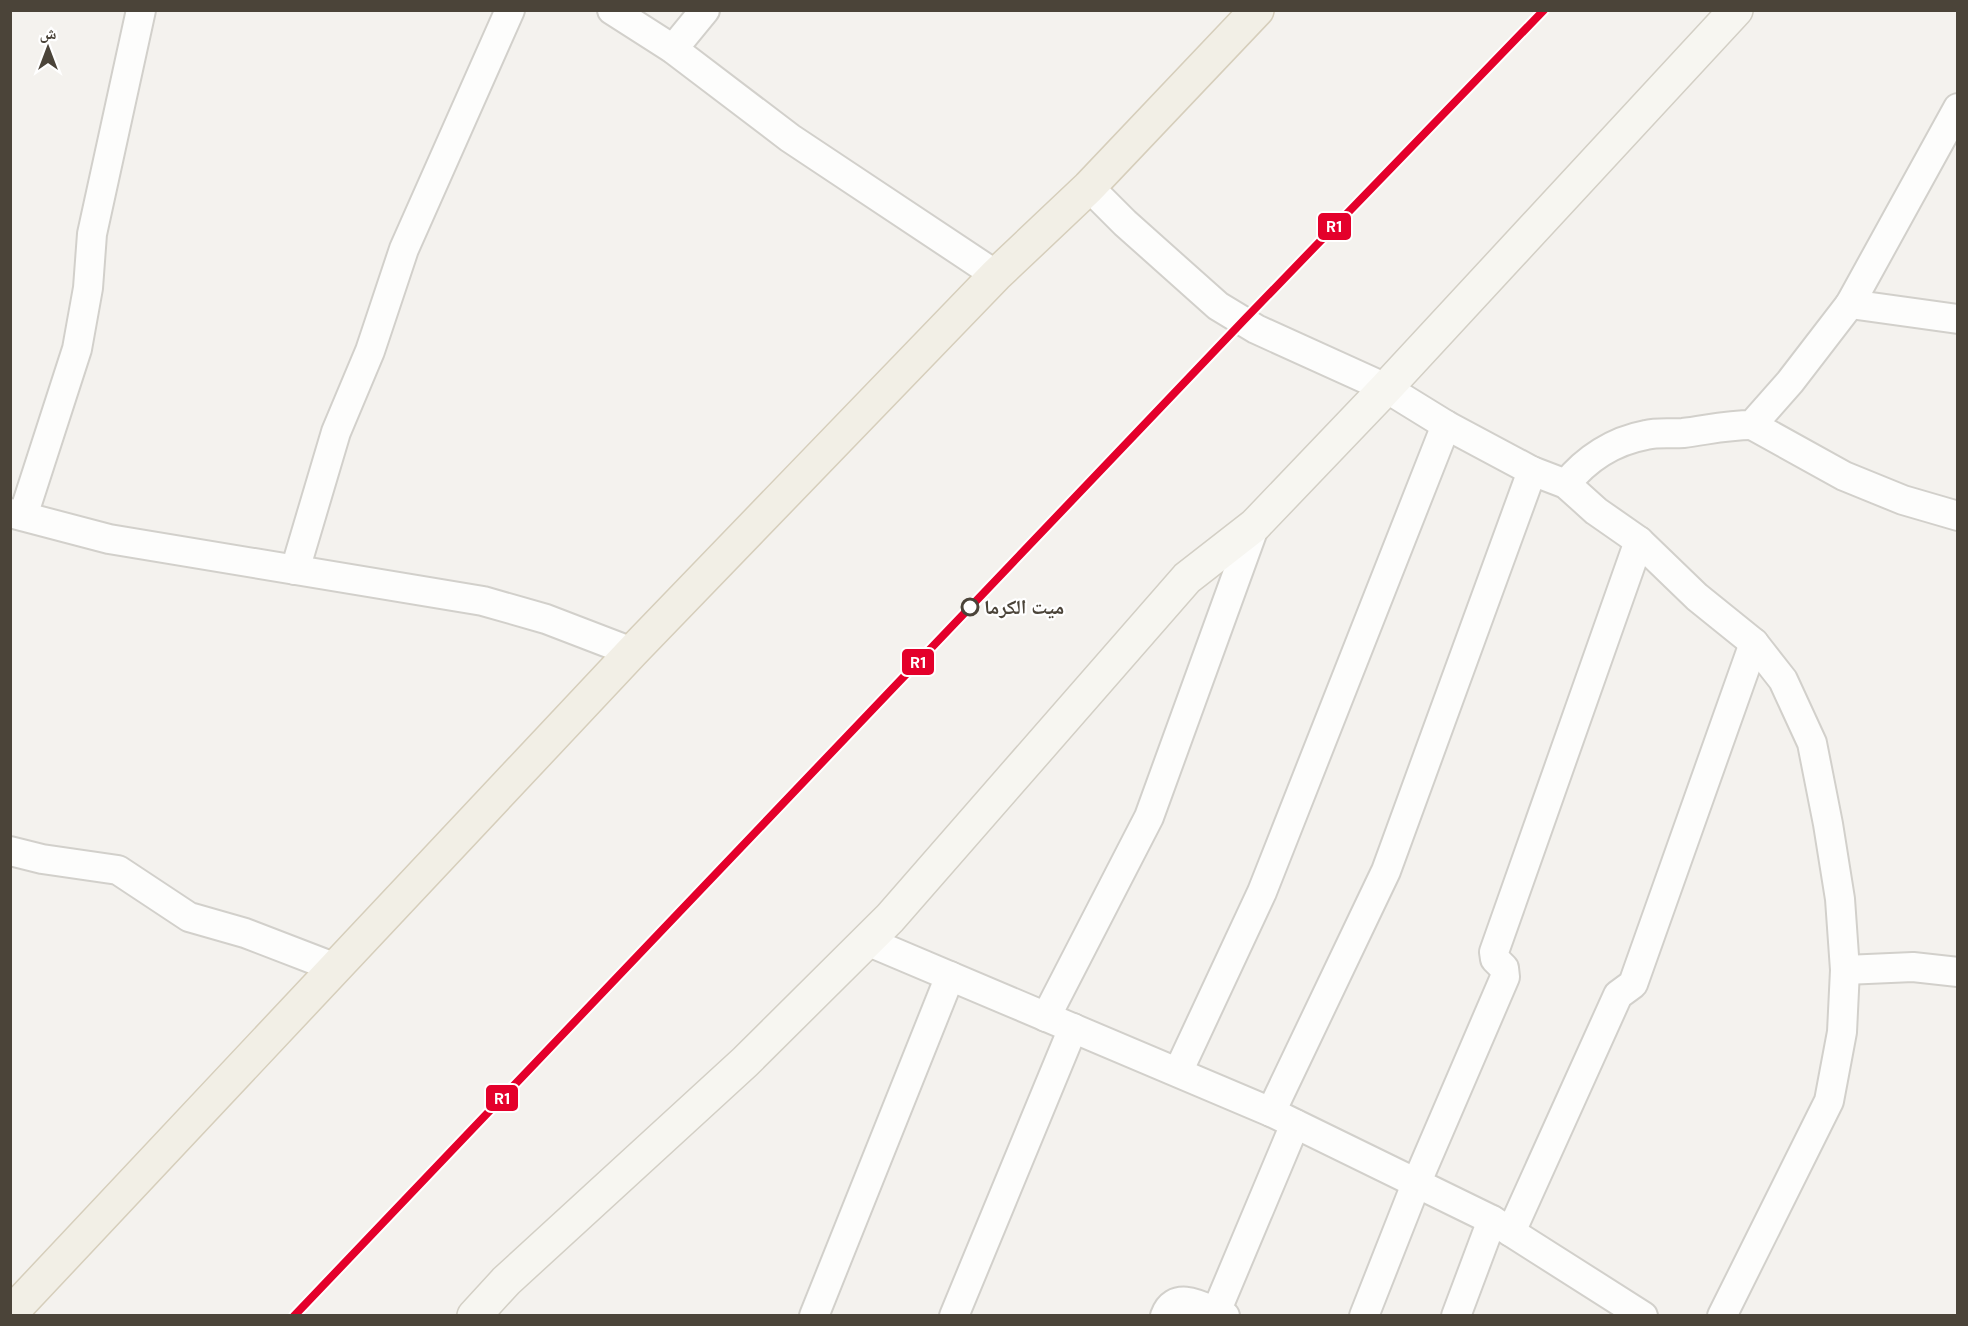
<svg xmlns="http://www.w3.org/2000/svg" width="1968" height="1326" font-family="'DM Sans','Noto Naskh Arabic',sans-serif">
<rect width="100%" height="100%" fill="#f4f2ee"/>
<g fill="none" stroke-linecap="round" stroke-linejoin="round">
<defs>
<g id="street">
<polyline points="612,10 673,49 790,138 996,275"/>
<polyline points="673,49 705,10"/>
<polyline points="1089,187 1125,223 1218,306 1256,329 1386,388 1446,425 1532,471 1566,484 1596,511 1639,541 1697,597 1754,643 1783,680 1812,743 1828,824 1840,899 1845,970 1842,1032 1829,1101 1722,1316"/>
<polyline points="1850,304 1958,319"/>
<polyline points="1752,425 1844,476 1903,500 1958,516"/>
<path d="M1566 484C1586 459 1614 441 1646 435 1658 432 1671 434 1683 433 1707 430 1727 425 1752 425L1790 382 1850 304 1958 108"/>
<polyline points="10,513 109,539 483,601 546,619 632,652"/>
<polyline points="23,516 77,349 88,288 92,234 141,10"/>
<polyline points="295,570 336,432 370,351 404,249 510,10"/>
<polyline points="10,851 42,859 118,870 189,917 245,933 336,968"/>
<polyline points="867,941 1271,1112 1492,1220 1643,1316"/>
<polyline points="1845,970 1913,967 1958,972"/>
<polyline points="1046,1017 1149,817 1255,525"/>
<polyline points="1178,1072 1262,892 1446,425"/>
<polyline points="1271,1112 1386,871 1532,471"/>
<polyline points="1511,1232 1618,995 1633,984 1754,643"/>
<polyline points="1216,1312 1295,1124"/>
<polyline points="814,1316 950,976"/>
<polyline points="954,1316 1073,1028"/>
<path d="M1165 1316C1175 1288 1205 1308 1225 1316"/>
<polyline points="1364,1316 1416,1184 1505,977 1504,968 1495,959 1494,952 1639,541"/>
<polyline points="1456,1316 1492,1220"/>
</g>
<polyline id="secondary" points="474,1316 506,1281 745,1062 890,918 1187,578 1255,525 1386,388 1736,10"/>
<polyline id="primary" points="10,1314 632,652 996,275 1089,187 1257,10"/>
</defs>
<use href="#street" stroke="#d2d0cb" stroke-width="32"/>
<use href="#secondary" stroke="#d3cfc5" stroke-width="36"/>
<use href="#primary" stroke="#d6cebb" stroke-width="36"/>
<use href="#street" stroke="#fdfdfc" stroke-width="28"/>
<use href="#secondary" stroke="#f7f6f1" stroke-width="33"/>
<use href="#primary" stroke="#f2efe6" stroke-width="33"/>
<defs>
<polyline id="rail-1" points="294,1316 1244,320 1544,10"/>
</defs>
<use href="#rail-1" stroke="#fff" stroke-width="12"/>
<use href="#rail-1" stroke="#e4002b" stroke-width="8"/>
</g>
<circle fill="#fff" stroke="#4b4439" stroke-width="3" cx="970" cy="607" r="8"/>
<g text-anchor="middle" stroke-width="4.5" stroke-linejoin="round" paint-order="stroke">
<g font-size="20" font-weight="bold" fill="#4b4439" stroke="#fff" text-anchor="start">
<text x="984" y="614">ميت الكرما</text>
</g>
</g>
<g stroke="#fff" stroke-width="2">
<rect x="1317" y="212" width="35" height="29" rx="6" fill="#e4002b"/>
<rect x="901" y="648" width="34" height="28" rx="6" fill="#e4002b"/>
<rect x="485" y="1084" width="34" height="28" rx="6" fill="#e4002b"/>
</g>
<g font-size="16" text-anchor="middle" font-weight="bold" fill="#fff">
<text x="1334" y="232">R1</text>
<text x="918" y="668">R1</text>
<text x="502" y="1104">R1</text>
</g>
<rect width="1968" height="1326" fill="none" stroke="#4b4439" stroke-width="24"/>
<g transform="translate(48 48)" stroke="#ffffff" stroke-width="4.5" paint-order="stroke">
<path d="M0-4.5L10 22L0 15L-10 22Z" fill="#4b4439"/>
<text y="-9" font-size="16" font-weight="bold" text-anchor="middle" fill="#4b4439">ش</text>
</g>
</svg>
